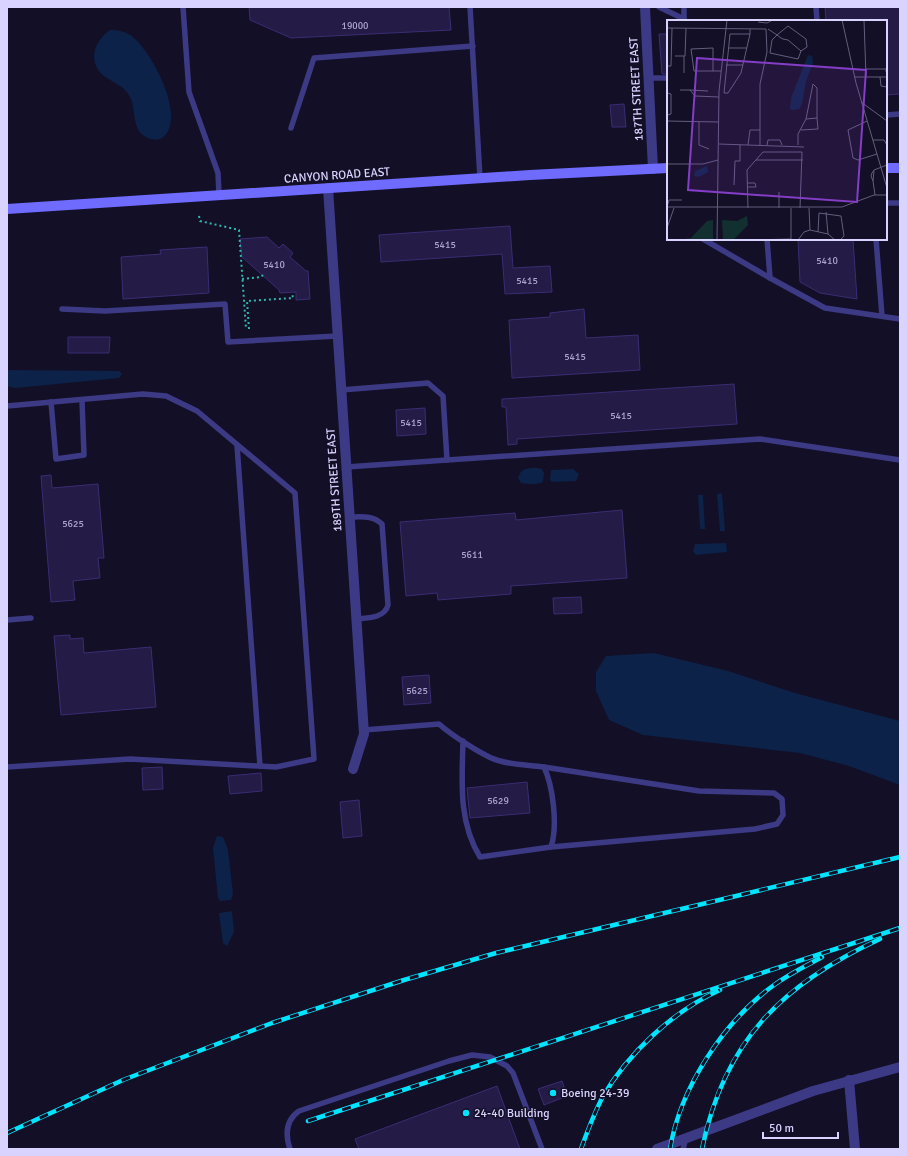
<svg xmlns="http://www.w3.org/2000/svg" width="907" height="1156" font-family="Signika,sans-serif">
<rect width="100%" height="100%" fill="#130f26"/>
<g fill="#0c2248">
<path d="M110 30C117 30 124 31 130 35 150 47 189 120 162 138 159 140 155 140 151 139 127 132 140 106 126 91 121 85 110 81 104 76 87 62 94 41 110 30Z"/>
<polygon points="7,370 119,371 122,374 119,378 15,388 7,386"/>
<path d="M538 468 542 469 544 473 543 482C536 485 528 484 521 483L518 478C521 467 529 468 538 468Z"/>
<polygon points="573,469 579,474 576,481 552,482 550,480 551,470"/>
<polygon points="722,493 725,531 720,531 717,494"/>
<polygon points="698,495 703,495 705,529 700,529"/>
<polygon points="726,543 727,552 696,555 693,551 695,544"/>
<polygon points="654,653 728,671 795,693 900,721 900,785 849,766 800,753 643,735 609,720 596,691 596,672 606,656"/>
<polygon points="217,836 223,837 228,850 233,894 231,900 220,901 218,898 213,848"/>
<polygon points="232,911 234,932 227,946 223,943 219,913"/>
</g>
<g fill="#241b47" stroke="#3b2d73">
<polygon points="249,7 449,7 451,30 291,38 250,20"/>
<polygon points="825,7 900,7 900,94 886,95 886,21 826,21"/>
<polygon points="659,34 668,34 668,74 662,74"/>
<polygon points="624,104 626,127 612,127 610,105"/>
<polygon points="510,226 513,268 550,266 552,292 505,294 502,254 381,262 379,235"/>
<polygon points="267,237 279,248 283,244 293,253 290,257 306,271 308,271 310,299 296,300 296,292 280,293 279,290 242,257 240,239"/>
<polygon points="798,239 853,239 857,299 820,293 800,282"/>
<polygon points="207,247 209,293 123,299 121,257 161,254 160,250"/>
<polygon points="584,309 586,338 638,335 640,370 512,378 509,320 550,317 550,313"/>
<polygon points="68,337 110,337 109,353 68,353"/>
<polygon points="734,384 737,424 517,439 517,444 508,445 506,407 502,407 502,399"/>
<polygon points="425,408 426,434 397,436 396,410"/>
<polygon points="51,475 52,488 98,484 104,558 98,558 100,578 73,581 75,600 51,602 41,476"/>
<polygon points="622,510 627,578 511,586 511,594 438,600 437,593 406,596 400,522 515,513 516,520"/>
<polygon points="581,597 582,613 554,614 553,598"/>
<polygon points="70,635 70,639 83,638 84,653 151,647 156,707 61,715 54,636"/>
<polygon points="429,675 431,703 404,705 402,677"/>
<polygon points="162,767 163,789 143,790 142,768"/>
<polygon points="261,773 262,791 230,794 228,776"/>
<polygon points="527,782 530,813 470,818 467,788"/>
<polygon points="359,800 362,836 343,838 340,802"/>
<polygon points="562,1081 567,1096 544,1105 538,1089"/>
<polygon points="497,1086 520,1149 359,1149 355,1139"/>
</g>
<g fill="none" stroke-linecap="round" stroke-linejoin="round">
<g stroke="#2fb8b0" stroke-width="2" stroke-dasharray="2 3" stroke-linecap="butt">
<polyline points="199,216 200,221 239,230 246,329"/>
<polyline points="242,279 261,277 263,275"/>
<polyline points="249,329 247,301 293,298 292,293"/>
</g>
<g stroke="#3d3a85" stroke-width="5.5">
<polyline points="183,7 189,92 218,173 219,195"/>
<polyline points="470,7 480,178"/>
<polyline points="659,7 684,19"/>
<polyline points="684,7 684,21"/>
<polyline points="816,7 817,21"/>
<polyline points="649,78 668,78"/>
<polyline points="886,115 900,114"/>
<polyline points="291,128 314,58 473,46"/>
<polyline points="886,203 900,203"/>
<polyline points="703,239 770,278 825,308 900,319"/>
<polyline points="767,239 770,278"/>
<polyline points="876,239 882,316"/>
<polyline points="62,309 105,311 225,304 228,342 337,336"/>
<polyline points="341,390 428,383 443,396 447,460 346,467"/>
<polyline points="51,402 56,459 84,455 82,400"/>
<polyline points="7,406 143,394 166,396 197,411 295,493 314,759 276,767 130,759 7,767"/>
<polyline points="237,445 260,766"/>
<polyline points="447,460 760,439 900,460"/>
<path d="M350 517C362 517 372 515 382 524L388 605C385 618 368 618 356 619"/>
<polyline points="7,620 31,618"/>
<path d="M364 730 439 724C450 734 486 758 500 761 514 765 529 765 544 767 553 786 558 826 551 847L480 857C458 821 462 781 463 741"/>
<polyline points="544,767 699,791 774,793 782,799 783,815 777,824 755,829 551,847"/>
<path d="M290 1149C285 1134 286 1120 299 1111L449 1061 472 1055 490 1057 507 1066 513 1073 542 1149"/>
<polyline points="683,1149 686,1138"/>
</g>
<g stroke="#3d3a85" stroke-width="10">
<polyline points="645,7 653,169"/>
<polyline points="328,188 364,734 353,769"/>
<polyline points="849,1080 855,1149"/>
<polyline points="657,1149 813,1091 900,1067"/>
</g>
<g stroke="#6f6bff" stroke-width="10">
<polyline points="886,168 900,168"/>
<polyline points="7,209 530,175 668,168"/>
</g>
<defs>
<g id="rail">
<polyline points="308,1121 900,928"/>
<polyline points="7,1133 123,1080 272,1023 404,980 496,953 900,857"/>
<path d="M581 1149C587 1132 594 1114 602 1098 628 1053 673 1011 720 990"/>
<path d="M670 1149C680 1088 724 1021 774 985 789 974 806 966 822 957"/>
<path d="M702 1149C724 1041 782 984 880 939"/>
</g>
</defs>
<use href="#rail" stroke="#00e5ff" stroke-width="4.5"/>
<use href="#rail" stroke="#130f26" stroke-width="3" stroke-dasharray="9" stroke-linecap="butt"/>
</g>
<g fill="#00e5ff" stroke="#130f26" stroke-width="1.5">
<circle cx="553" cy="1093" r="4"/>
<circle cx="466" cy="1113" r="4"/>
</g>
<g text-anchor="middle" stroke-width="3" stroke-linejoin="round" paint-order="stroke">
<g font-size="10" fill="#aca6d1">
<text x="355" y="29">19000</text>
<text x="445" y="248">5415</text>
<text x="827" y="264">5410</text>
<text x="274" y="268">5410</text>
<text x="527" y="284">5415</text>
<text x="575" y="360">5415</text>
<text x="621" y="419">5415</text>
<text x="411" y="426">5415</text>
<text x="73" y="527">5625</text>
<text x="472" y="558">5611</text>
<text x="417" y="694">5625</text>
<text x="498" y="804">5629</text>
</g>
<g font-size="12" fill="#d9d4ff" stroke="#130f26">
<text transform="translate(636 89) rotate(-93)" y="4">187TH STREET EAST</text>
<text transform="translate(337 175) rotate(-4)" y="4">CANYON ROAD EAST</text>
<text transform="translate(334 480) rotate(-94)" y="4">189TH STREET EAST</text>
</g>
<g font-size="12" fill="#d9d4ff" stroke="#130f26" text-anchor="start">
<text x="561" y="1097">Boeing 24-39</text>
<text x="474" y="1117">24-40 Building</text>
</g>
</g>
<g transform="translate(667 20)">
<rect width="220" height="220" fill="#130f26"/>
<path d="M80 196 81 205 66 220H56L55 200 70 201ZM46 200V220H11L24 218 40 201Z" fill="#12302f"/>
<path d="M141 35 145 36 146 43 139 61 135 84 132 89 125 90 123 89 124 78ZM40 146 41 152 32 157 27 156 28 151Z" fill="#0c2248"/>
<path fill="none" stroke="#625e7d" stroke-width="1" d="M175 0 189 63 220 168M197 0 199 57M91 2 100 3 104 1M0 8 99 9M101 9 110 15 114 18 116 19 121 20 134 31 131 39 103 33 105 20 110 15 121 6 139 19 140 27 134 31M83 14H63L57 73H61L74 53 83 14V9M62 28H80M8 36H18L19 8M17 36V53M59 45H76M0 46H4L5 8M198 49H219V52M46 51V28L24 29 27 51H54M187 57H220M213 57 214 66 220 67M13 70H23L28 76M23 70 41 71M0 73 4 74V94L0 95M28 76 52 77M194 82 220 101M139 99 146 64 150 68V98M0 101 51 102M200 101 181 110 186 138 191 140 210 134M32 102V125L42 129M93 110V64L100 32 99 9M206 120H217L220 125M52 124 137 127M81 125 83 110H93V125M100 125 101 120H113L115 125M131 125V114L139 99 150 98 151 109 134 110M89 140H136M0 144H36L51 140M207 151 206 161 204 156 205 153 207 150 220 145M206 161 208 175M80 163H88L89 167H80M67 165 68 141H73V125M112 172V188M0 187H175L207 175H220M0 187 2 180H15M81 188 80 150 96 132H135L133 188M124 188V219M142 188 143 210M159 192 161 214M0 208 7 188M151 212 152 193 174 196 177 216 173 220M50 220 52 71 60 0M82 220 124 219M131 220 137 212 143 210 161 214 168 220"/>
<path fill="#843dc5" fill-opacity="0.15" stroke="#843dc5" stroke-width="2" d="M30 38 199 50 190 182 21 170Z"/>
<rect width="220" height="220" fill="none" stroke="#d9d4ff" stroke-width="2"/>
</g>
<rect width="907" height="1156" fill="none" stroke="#d9d4ff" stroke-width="16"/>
<path d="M763 1132v6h75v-6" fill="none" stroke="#d9d4ff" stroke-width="2"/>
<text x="769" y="1132" font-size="12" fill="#d9d4ff" stroke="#130f26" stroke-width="3" paint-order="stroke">50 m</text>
</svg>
